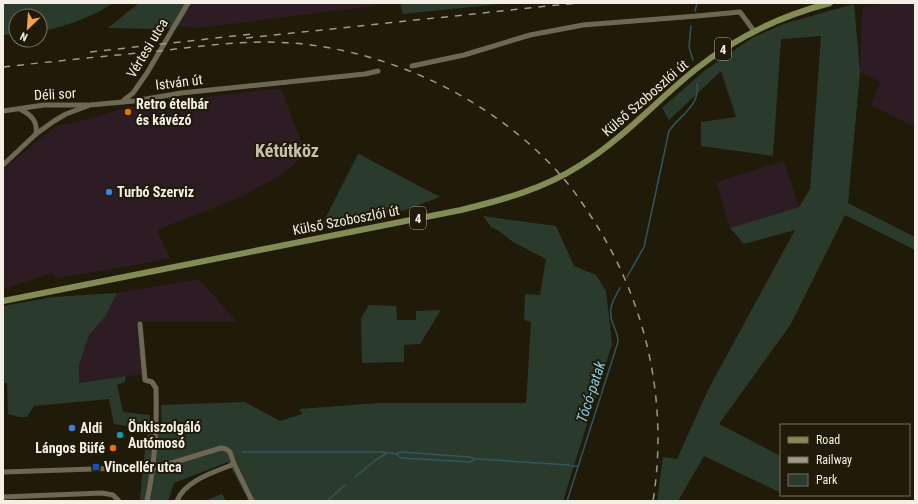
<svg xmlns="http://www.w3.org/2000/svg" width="918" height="504" font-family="'Roboto Condensed',sans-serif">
<rect width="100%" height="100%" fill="#201a09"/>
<g fill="#2d1c23">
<polygon points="192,3 375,3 374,6 200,28 178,26"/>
<polygon points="891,3 915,3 915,127 871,105 880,82 860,72 862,7"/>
<polygon points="281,88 306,154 282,174 241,197 157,230 170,258 126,267 58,278 51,273 3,289 3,169 56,126 77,122 128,107"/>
<polygon points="784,161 799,207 730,228 716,182"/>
<polygon points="199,279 237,322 142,322 143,375 126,376 79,383 79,365 89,335 105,317 117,293"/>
</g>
<g fill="#2a3b2d">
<path d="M3 3H113C98 15 59 29 40 31V16H16V34L3 35Z"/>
<polygon points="139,3 192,3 178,26 163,29 108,28"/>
<polygon points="400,3 510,3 403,14"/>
<polygon points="854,4 860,72 848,203 915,237 915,250 845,215 791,324 719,424 781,456 781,493 704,456 678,501 657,501 663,457 677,459 708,390 795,230 744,244 730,228 799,207 810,189 821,36 781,39 773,156 701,146 701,122 736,117 721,71 669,120 662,108 704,71 752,38 783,24"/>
<polygon points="358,154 359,154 440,197 405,210 321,227"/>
<polygon points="483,216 556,226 574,266 596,275 606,291 612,344 563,501 249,501 228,462 174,483 168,501 140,501 143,465 148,430 114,424 109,399 34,406 27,417 19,417 8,414 7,383 3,383 3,306 53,297 117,293 105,317 89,335 79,365 79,383 126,376 125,382 117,385 123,412 150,415 149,429 162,429 161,405 245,402 280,421 302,414 300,409 378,403 526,403 531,322 524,320 525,294 540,295 546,259 513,242 499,231 491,227"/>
<polygon points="369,305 396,306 397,320 416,320 416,311 441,310 420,344 404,345 404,362 362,363 361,318"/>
<polygon points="222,494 226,501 204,501"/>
</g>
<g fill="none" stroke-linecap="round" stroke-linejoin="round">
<g stroke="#325560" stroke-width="1.5">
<polyline points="695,11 697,3"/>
<polyline points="691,26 689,47 693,60"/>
<path d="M627 277 644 247 669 131C679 116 701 105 697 84"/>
<polyline points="242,452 384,452 396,454 401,452 470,457 475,459 479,459 570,465"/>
<polyline points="396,454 401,458 470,462 474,460"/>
<polyline points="572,466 578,466"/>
<polyline points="355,477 377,459 387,453"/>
<polyline points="327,501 345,485"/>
<path d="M567 501 618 342C618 335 616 331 613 324 607 310 613 300 620 288"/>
</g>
<g stroke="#6e6753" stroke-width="5">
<polyline points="412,66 464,55 530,35 583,25 697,16 740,12 754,31"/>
<polyline points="124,100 133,93 147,73 188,3"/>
<path d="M20 109C31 115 38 121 36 134"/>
<polyline points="3,111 44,105 87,105"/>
<polyline points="3,165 36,134 54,121 66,114 90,105 134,101 181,93 365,74 378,71"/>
<path d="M140 324 145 380 152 382 156 388C157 426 155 464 147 501"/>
<polyline points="3,472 124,468 152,469 221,448 226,449 230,452 234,464 252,501"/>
<polyline points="3,497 102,493 113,495 119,501"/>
<path d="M177 501C185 480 215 472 234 464"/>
</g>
<path stroke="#838c55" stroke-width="6" d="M3 301 461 210C502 200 543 189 579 166 623 139 656 101 696 69 736 37 780 16 830 3"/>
<g stroke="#9f9a8d" stroke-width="1.5" stroke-dasharray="7 7" stroke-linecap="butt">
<polyline points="246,38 577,3"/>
<polyline points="90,52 252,34"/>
<path d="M3 67C55 61 107 56 159 51 209 45 261 38 311 45 402 57 493 102 556 170 569 184 580 199 590 215 646 299 669 401 653 501"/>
</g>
</g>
<g fill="#e8710a" stroke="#201a09" stroke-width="1.5">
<circle cx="128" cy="112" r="4"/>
<circle cx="113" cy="448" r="4"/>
</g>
<g fill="#3f7fe0" stroke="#201a09" stroke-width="1.5">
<circle cx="109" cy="192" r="4"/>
<circle cx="72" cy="428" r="4"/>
</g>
<circle fill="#0f9aa8" stroke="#201a09" stroke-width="1.5" cx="120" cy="435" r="4"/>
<rect fill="#1a4fb4" stroke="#201a09" stroke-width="1.5" x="92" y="463" width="8" height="8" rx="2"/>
<g text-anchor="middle" stroke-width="4" stroke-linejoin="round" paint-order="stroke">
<g fill="#201a09" stroke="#b4afa2" stroke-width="1">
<rect x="715" y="38" width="16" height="22" rx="3"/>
<rect x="410" y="207" width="16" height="22" rx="3"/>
</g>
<g font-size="13" font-weight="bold" fill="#f3efe4">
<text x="723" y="54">4</text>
<text x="418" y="223">4</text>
</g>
<g font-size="14" fill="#f3efe4" stroke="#201a09">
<text transform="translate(147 48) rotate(-59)" y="5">Vértesi utca</text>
<text transform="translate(179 82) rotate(-7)" y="5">István út</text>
<text transform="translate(55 94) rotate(-3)" y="5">Déli sor</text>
<text transform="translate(645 98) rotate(-41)" y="5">Külső Szoboszlói út</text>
<text transform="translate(346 220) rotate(-11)" y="5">Külső Szoboszlói út</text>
</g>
<g font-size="14" font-weight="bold" fill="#f3efe4" stroke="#201a09" text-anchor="start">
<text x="136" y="109">Retro ételbár<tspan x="136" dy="16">és kávézó</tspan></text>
<text x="117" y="197">Turbó Szerviz</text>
<text x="128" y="432">Önkiszolgáló<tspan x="128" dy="16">Autómosó</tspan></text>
<text x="80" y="433">Aldi</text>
<text x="105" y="453" text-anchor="end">Lángos Büfé</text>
<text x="104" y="472">Vincellér utca</text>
</g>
<g font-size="15" font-style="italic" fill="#86cae0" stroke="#201a09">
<text transform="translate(591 392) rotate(-72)" y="5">Tócó-patak</text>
</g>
<g font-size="18" font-weight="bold" fill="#c8c0ab" stroke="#201a09">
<text x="287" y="157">Kétútköz</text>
</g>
</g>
<rect width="918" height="504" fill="none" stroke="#f3efe4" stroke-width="8"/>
<rect x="780" y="424" width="130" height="72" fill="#201a09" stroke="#746f61"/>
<rect x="788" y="437" width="20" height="6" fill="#838c55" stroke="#746f61"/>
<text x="816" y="444" font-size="12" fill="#f3efe4">Road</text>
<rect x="788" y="457" width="20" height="6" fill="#9f9a8d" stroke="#746f61"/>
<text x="816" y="464" font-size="12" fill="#f3efe4">Railway</text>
<rect x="788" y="474" width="20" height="12" fill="#2a3b2d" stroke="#746f61"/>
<text x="816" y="484" font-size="12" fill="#f3efe4">Park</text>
<g transform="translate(28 28) rotate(205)"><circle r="19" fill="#201a09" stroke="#746f61"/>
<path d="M0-3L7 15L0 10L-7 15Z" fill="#f7a149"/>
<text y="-6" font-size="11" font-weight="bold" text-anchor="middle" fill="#f3efe4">N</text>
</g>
</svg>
